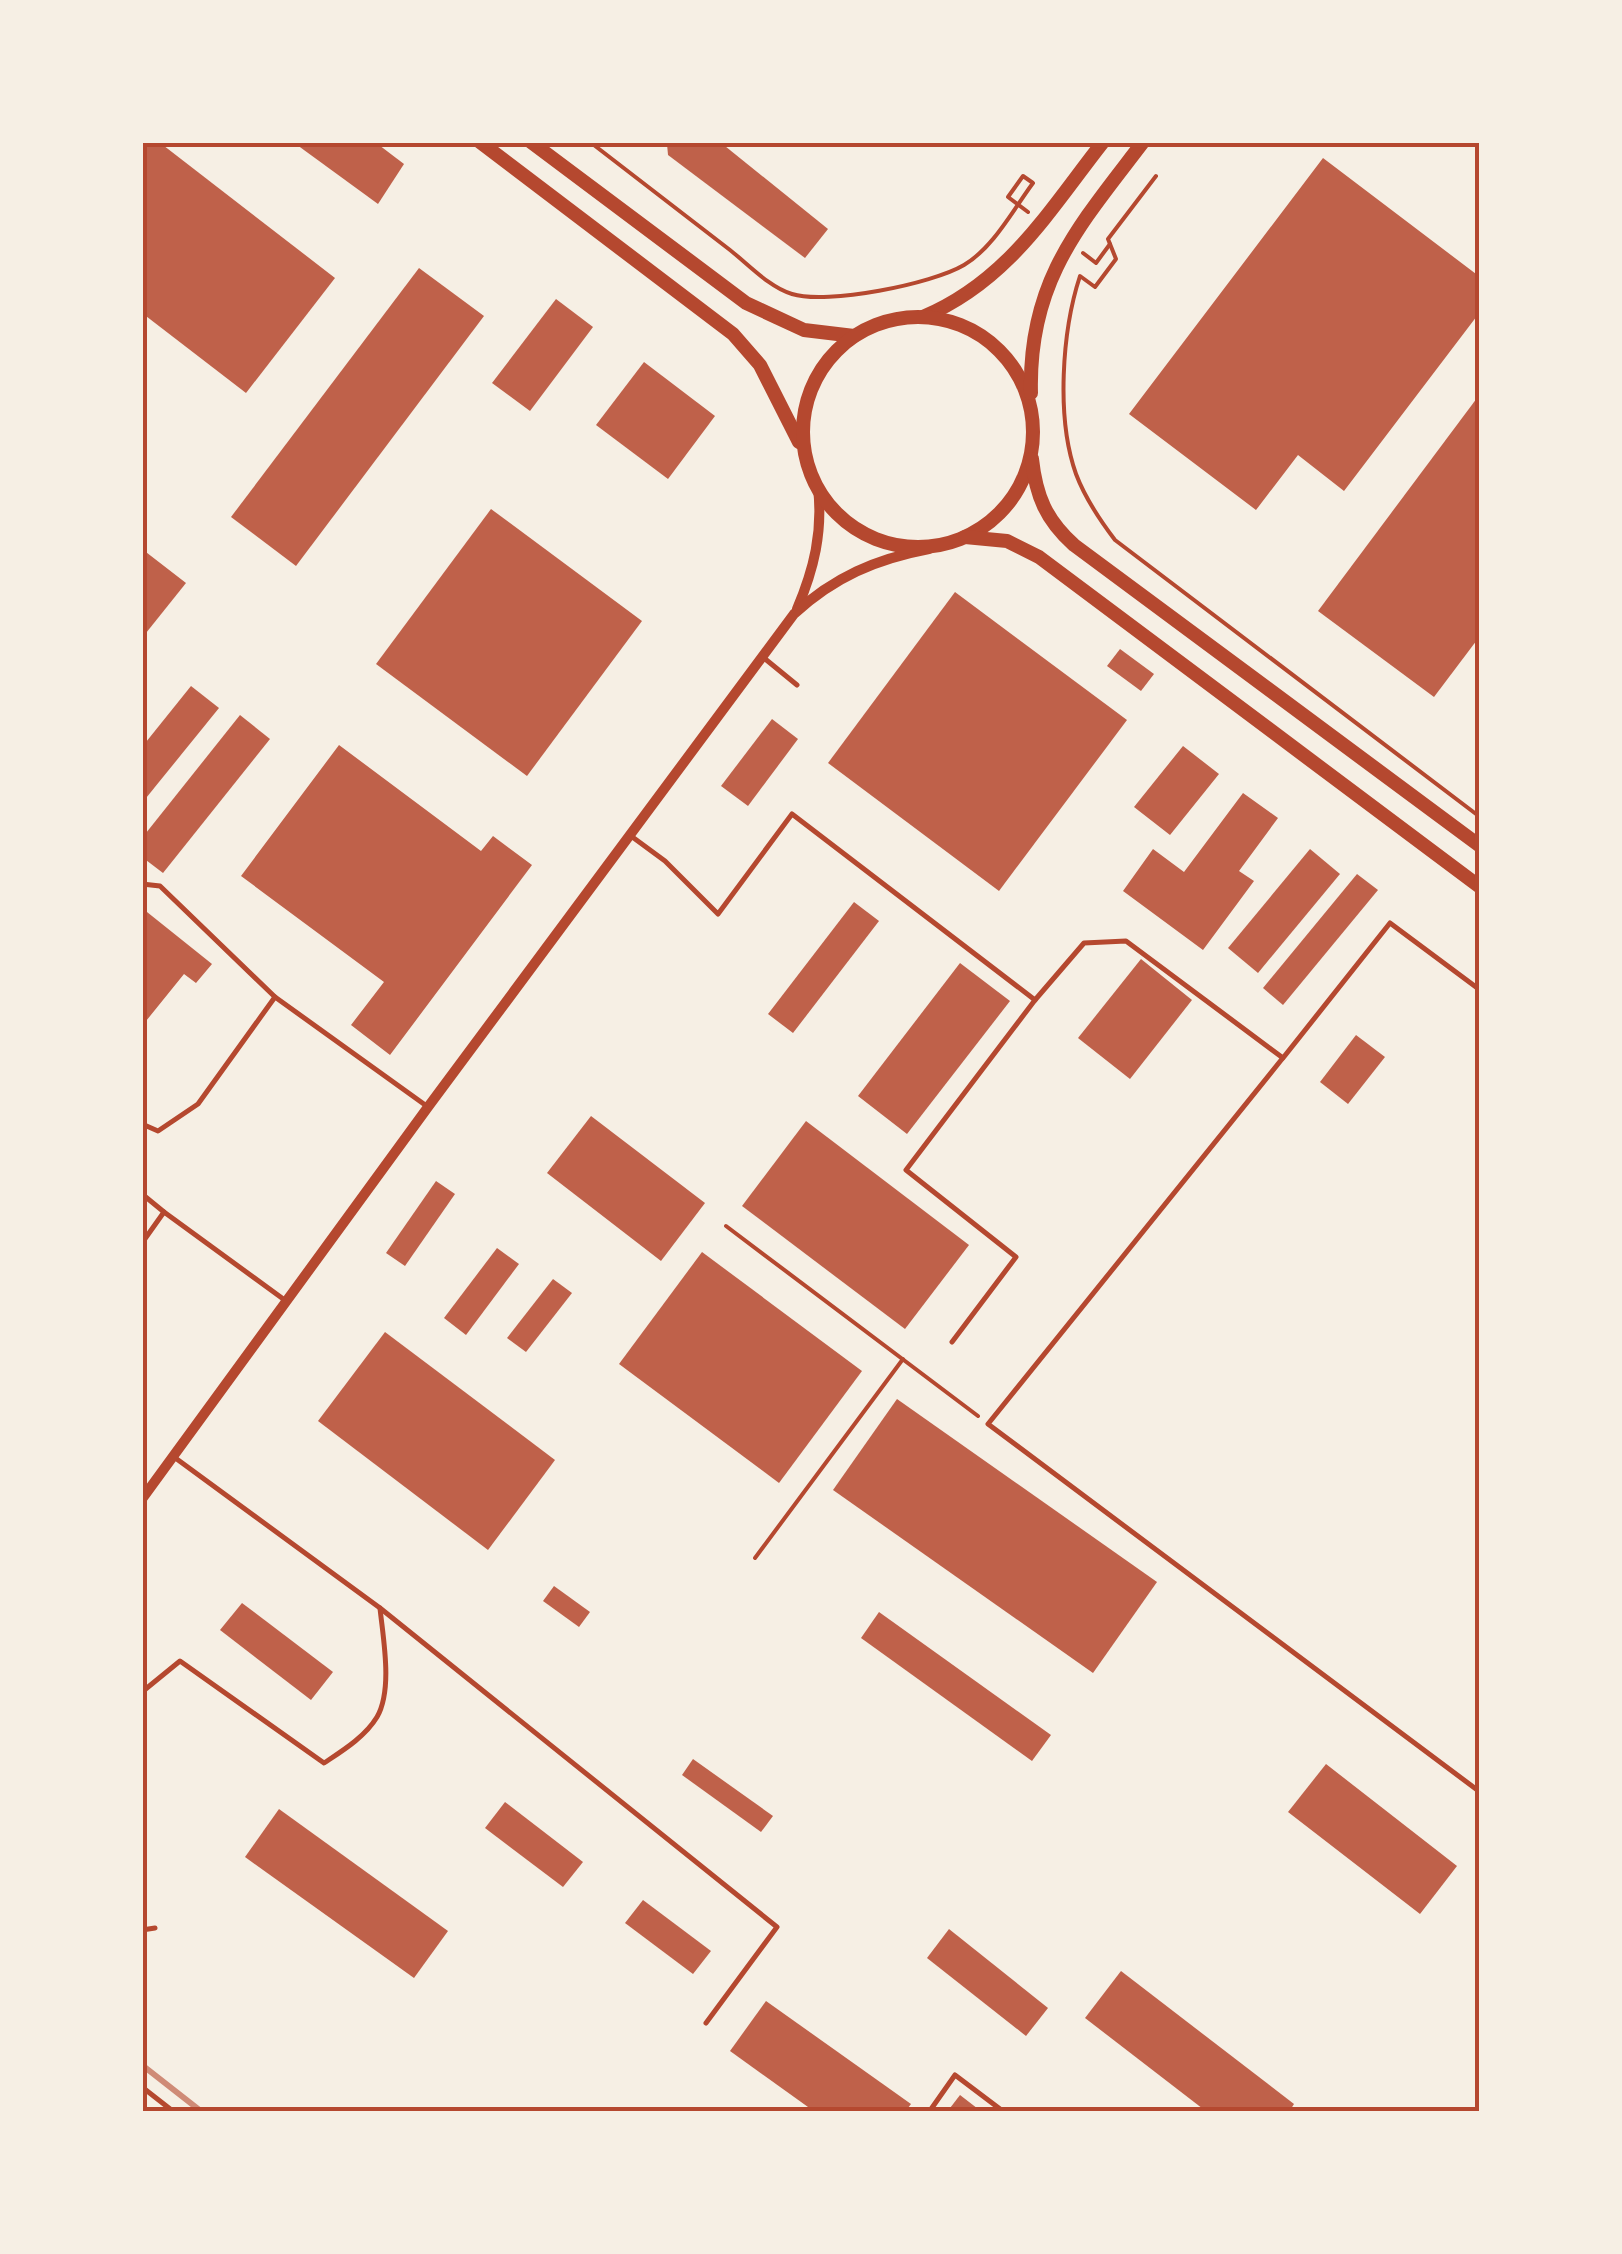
<svg xmlns="http://www.w3.org/2000/svg" width="1622" height="2254" font-family="Arial,sans-serif">
<rect width="100%" height="100%" fill="#f6efe4"/>
<g fill="#bf614a">
<polygon points="142,142 159,142 335,278 246,393 142,313"/>
<polygon points="293,142 375,142 404,164 378,204"/>
<polygon points="672,142 720,142 828,229 805,258 668,155 667,144"/>
<polygon points="1323,158 1480,277 1480,312 1344,491 1298,455 1256,510 1129,414"/>
<polygon points="419,268 484,316 296,566 231,517"/>
<polygon points="556,299 593,327 530,411 492,383"/>
<polygon points="644,362 715,416 668,479 596,425"/>
<polygon points="1480,394 1480,636 1434,697 1318,611"/>
<polygon points="491,509 642,621 527,776 376,664"/>
<polygon points="142,549 186,583 142,638"/>
<polygon points="955,592 1127,720 999,891 828,763"/>
<polygon points="1120,649 1154,674 1141,691 1107,666"/>
<polygon points="191,686 219,708 142,803 142,747"/>
<polygon points="240,715 270,739 163,873 142,857 142,838"/>
<polygon points="772,719 798,739 748,806 721,786"/>
<polygon points="339,745 481,851 493,836 532,865 390,1055 351,1025 384,982 241,876"/>
<polygon points="1183,746 1219,774 1170,835 1134,807"/>
<polygon points="1243,793 1278,818 1239,871 1254,881 1203,950 1123,891 1153,849 1184,872"/>
<polygon points="1310,849 1340,874 1258,973 1228,948"/>
<polygon points="1357,874 1378,890 1283,1005 1263,988"/>
<polygon points="854,902 879,921 793,1033 768,1014"/>
<polygon points="147,912 212,964 196,983 184,974 142,1026 142,918"/>
<polygon points="1141,959 1192,1000 1130,1079 1078,1038"/>
<polygon points="960,963 1010,1001 907,1134 858,1096"/>
<polygon points="1356,1035 1385,1057 1348,1104 1320,1082"/>
<polygon points="591,1116 705,1203 661,1261 547,1173"/>
<polygon points="806,1121 969,1245 905,1329 742,1206"/>
<polygon points="436,1181 455,1194 405,1266 386,1253"/>
<polygon points="497,1248 519,1264 466,1335 444,1318"/>
<polygon points="702,1252 862,1371 779,1483 619,1364"/>
<polygon points="553,1279 572,1293 526,1352 507,1338"/>
<polygon points="385,1332 555,1460 488,1550 318,1421"/>
<polygon points="897,1399 1157,1582 1093,1673 833,1490"/>
<polygon points="554,1586 590,1612 579,1627 543,1601"/>
<polygon points="242,1603 333,1672 311,1700 220,1630"/>
<polygon points="879,1612 1051,1735 1032,1761 861,1638"/>
<polygon points="693,1759 773,1816 761,1832 682,1775"/>
<polygon points="1326,1764 1457,1866 1420,1914 1288,1812"/>
<polygon points="505,1802 583,1862 563,1887 485,1828"/>
<polygon points="279,1809 448,1931 414,1978 245,1857"/>
<polygon points="643,1900 711,1951 693,1974 625,1923"/>
<polygon points="949,1929 1048,2008 1026,2036 927,1958"/>
<polygon points="1121,1971 1294,2104 1289,2112 1207,2112 1085,2018"/>
<polygon points="766,2001 911,2104 905,2112 815,2112 730,2051"/>
<polygon points="960,2095 982,2112 947,2112"/>
</g>
<g fill="none" stroke-linecap="round" stroke-linejoin="round">
<g stroke="#b5482f" stroke-width="4">
<path d="M590 142C637 178 683 214 730 250 748 264 770 288 792 294 827 305 932 284 964 265 993 248 1013 210 1033 183L1023 176 1008 197 1028 212"/>
<path d="M1156 176 1108 239 1116 259 1095 287 1080 276C1062 331 1056 418 1076 474 1085 498 1099 519 1115 540L1480 817"/>
<polyline points="1083,253 1096,263 1110,244"/>
<polyline points="726,1226 978,1416"/>
<polyline points="755,1558 903,1359"/>
</g>
<g stroke="#b5482f" stroke-width="5">
<polyline points="764,658 797,685"/>
<polyline points="631,836 665,861 718,914 792,814 1035,1000 1084,943 1126,941 1283,1058 1390,923 1480,990"/>
<polyline points="142,884 160,886 275,997 428,1107"/>
<polyline points="1282,1059 988,1424 1480,1792"/>
<polyline points="142,1124 158,1131 198,1104 275,997"/>
<polyline points="142,1194 164,1212"/>
<polyline points="142,1243 164,1212 286,1301"/>
<polyline points="952,1342 1016,1257 906,1170 1035,1000"/>
<polyline points="174,1457 380,1608 777,1927 706,2023"/>
<path d="M142 1692 180 1661 324 1763C342 1751 365 1737 377 1717 393 1689 383 1638 380 1608"/>
<polyline points="142,1930 155,1928"/>
<polyline points="142,2087 174,2112"/>
<polyline points="929,2112 955,2075 1004,2112"/>
</g>
<g stroke="#b5482f" stroke-width="10">
<path d="M797 609C814 569 823 532 818 488"/>
<path d="M142 1499 428 1107 794 614C834 577 876 559 929 549"/>
</g>
<g stroke="#b5482f" stroke-width="14">
<polyline points="480,142 733,334 760,365 799,442"/>
<polyline points="531,142 746,303 804,330 854,336"/>
<path d="M923 317C1008 281 1048 212 1103 142"/>
<circle cx="918" cy="432" r="115"/>
<path d="M1031 393C1028 281 1079 226 1143 142"/>
<path d="M1032 459C1036 496 1046 520 1074 545L1480 846"/>
<polyline points="965,537 1007,541 1039,557 1480,887"/>
</g>
<polyline stroke="#cf8b77" stroke-width="6" points="142,2065 202,2112"/>
</g>
<rect width="1622" height="2254" fill="none" stroke="#f6efe4" stroke-width="290"/>
<rect x="145" y="145" width="1332" height="1964" fill="none" stroke="#b5482f" stroke-width="4"/>
</svg>
